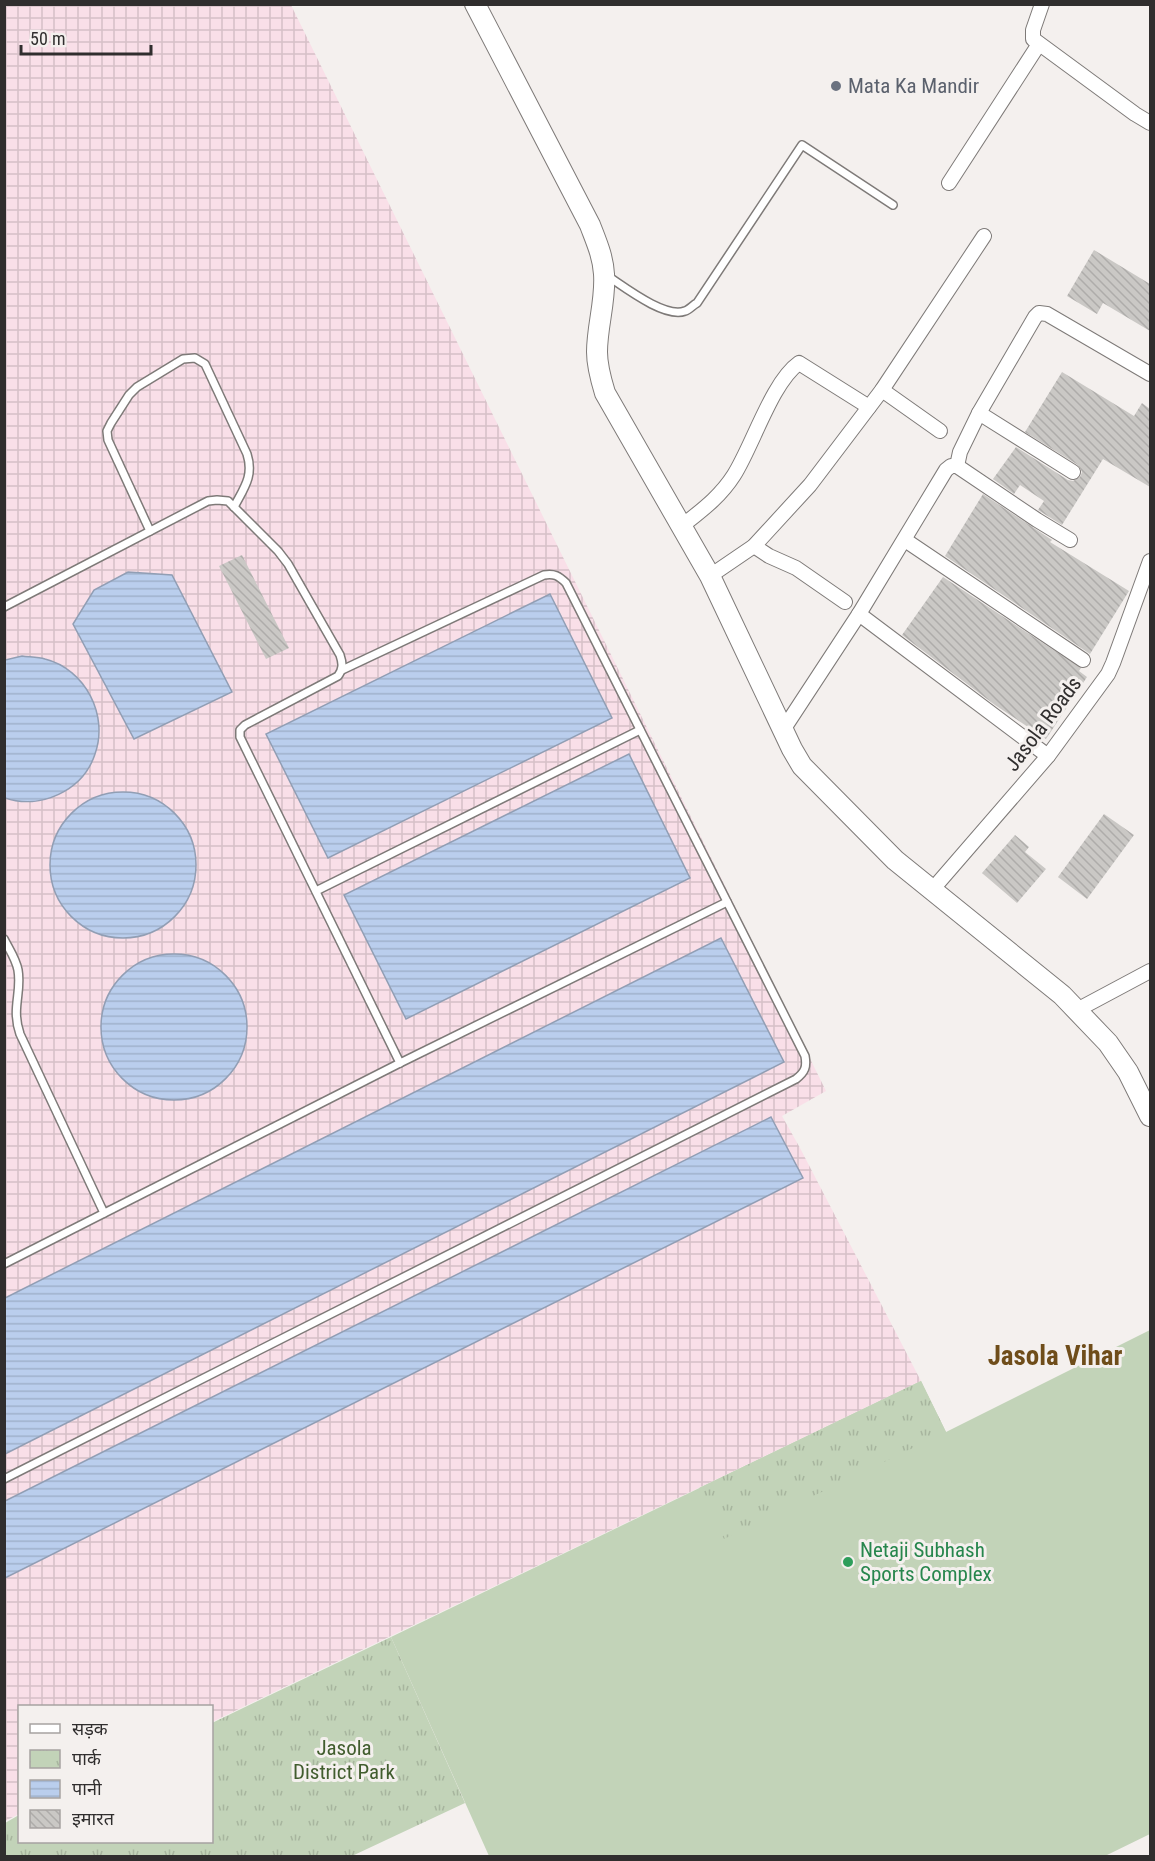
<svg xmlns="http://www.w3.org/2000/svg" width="1155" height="1861" font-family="'Roboto Condensed','Noto Sans Devanagari',sans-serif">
<defs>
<pattern id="industrial-grid" width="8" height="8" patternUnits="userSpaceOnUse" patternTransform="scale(1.5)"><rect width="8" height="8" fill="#f9dfe8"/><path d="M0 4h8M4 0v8" fill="none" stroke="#d6c0c7"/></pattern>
<pattern id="park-tufts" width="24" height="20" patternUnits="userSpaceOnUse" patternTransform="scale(1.5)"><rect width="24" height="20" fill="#c2d3b8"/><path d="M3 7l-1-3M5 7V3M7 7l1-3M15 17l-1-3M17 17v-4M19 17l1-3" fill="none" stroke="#a7b59e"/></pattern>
<pattern id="water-rules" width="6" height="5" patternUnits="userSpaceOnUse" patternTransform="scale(1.5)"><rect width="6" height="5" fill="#baceed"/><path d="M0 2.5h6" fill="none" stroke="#a0b1cc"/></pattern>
<pattern id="building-back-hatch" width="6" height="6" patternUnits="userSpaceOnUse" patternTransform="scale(1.5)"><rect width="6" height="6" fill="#cac8c5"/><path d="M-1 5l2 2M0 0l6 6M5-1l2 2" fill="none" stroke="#aeacaa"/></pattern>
</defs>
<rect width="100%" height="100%" fill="#f4f0ee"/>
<polygon fill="url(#industrial-grid)" points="5,5 291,5 826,1091 782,1116 800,1148 921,1381 212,1722 212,1706 20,1706 19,1814 5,1821"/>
<polygon fill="#c2d3b8" points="1150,1330 1150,1834 1105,1856 489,1856 391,1637 921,1381 946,1432"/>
<g fill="url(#park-tufts)">
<polygon points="921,1381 946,1432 724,1539 699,1488"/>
<polygon points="391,1637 465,1803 352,1856 5,1856 5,1823 19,1815 20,1842 212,1842 212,1723"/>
</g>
<g fill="url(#water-rules)" stroke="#919eb4" stroke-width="1.5">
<polygon points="128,572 172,575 232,692 134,739 73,624 94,590"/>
<polygon points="550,594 612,718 328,858 266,734"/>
<path d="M22 656C29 657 38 657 45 659 85 669 109 715 95 754 83 791 40 810 5 798V660Z"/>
<polygon points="629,754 690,878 406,1019 344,895"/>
<circle cx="123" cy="865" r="73"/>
<polygon points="721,938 784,1062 5,1454 5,1298"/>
<circle cx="174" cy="1027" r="73"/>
<polygon points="771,1117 803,1178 5,1578 5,1501"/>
</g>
<g fill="url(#building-back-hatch)">
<polygon points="1094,250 1150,284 1150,331 1103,303 1097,314 1067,296"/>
<polygon points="1062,372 1134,416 1142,403 1150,409 1150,487 1103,459 1062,525 1038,510 1044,501 1020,485 1014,494 993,479 1016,447 1068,480 1073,481 1080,477 1082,472 1078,465 1025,432"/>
<polygon points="983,494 1052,540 1050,542 1129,591 1090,654 945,556"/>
<polygon points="242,555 289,648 266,659 219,566"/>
<polygon points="943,577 1081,668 1079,671 1087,677 1046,739 995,705 902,635"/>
<polygon points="1104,814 1134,835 1087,899 1058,877"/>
<polygon points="1015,835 1029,847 1025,852 1046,869 1017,903 982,873"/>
</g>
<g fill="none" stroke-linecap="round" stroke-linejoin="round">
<defs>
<g id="lane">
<path d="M606 275C623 286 665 319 685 311 689 310 693 305 697 303L802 145 893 205"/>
<path d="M150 531 108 440 107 431 111 423 129 395 137 387 183 359 195 358 205 364 247 454C254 476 244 488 234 507"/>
<path d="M4 607 208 501 217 500 228 501 278 551 288 564 340 655C343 664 343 669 338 676L245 725 240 730V737L400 1063"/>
<polyline points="316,891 640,730"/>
<path d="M4 939C9 949 16 959 18 970 22 993 11 1008 20 1034L104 1213"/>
<polyline points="4,1264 400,1063 727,902"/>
<path d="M4 1479 796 1079C805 1072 807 1067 805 1056L566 583C559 576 554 573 544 575L342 670"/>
</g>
<g id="street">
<polyline points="1042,4 1033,30 1033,39 1135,114 1150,123"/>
<polyline points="949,183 1039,44"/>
<polyline points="882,390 940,431"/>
<polyline points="979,413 1073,472"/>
<polyline points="957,466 960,452 979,413 1035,317 1039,313 1047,314 1150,374"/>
<path d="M682 526C702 510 720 497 734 475 753 445 772 382 799 363L869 407"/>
<polyline points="905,540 1083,660"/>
<polyline points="754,546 769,556 796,568 845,602"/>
<polyline points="710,576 754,546 810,485 882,390 984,236"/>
<polyline points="859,614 1048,756"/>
<polyline points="783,730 859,614 946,470 951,466 957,466 1037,520 1070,540"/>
<polyline points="932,890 1048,756 1108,674 1113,663 1150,561"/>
<polyline points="1077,1010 1150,971"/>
</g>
<path id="secondary" d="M475 4 590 225C596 241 603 256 604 274 606 300 597 326 597 352 597 366 601 380 605 393L710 576 792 749 802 766 895 860 1062 995 1108 1043 1128 1072 1150 1116"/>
</defs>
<use href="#lane" stroke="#7e7a78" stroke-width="10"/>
<use href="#street" stroke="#7e7a78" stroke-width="16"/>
<use href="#secondary" stroke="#7e7a78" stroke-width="22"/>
<use href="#lane" stroke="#fff" stroke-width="7"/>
<use href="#street" stroke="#fff" stroke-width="14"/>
<use href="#secondary" stroke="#fff" stroke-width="20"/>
</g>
<circle fill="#6b7280" stroke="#f4f0ee" stroke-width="2" cx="836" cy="86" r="6"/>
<circle fill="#2e9e5b" stroke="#f4f0ee" stroke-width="2" cx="848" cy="1562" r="6"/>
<g text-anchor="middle" stroke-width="6" stroke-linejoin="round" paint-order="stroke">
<g font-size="21" fill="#5b616d" stroke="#f4f0ee" text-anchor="start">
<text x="848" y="93">Mata Ka Mandir</text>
</g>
<g font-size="21" fill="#302e2e" stroke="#f4f0ee">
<text transform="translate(1043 724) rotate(-53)" y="7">Jasola Roads</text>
</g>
<g font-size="21" fill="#27864d" stroke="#f4f0ee" text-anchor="start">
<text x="860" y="1557">Netaji Subhash<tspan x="860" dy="24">Sports Complex</tspan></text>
</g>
<g font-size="21" fill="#415d2e" stroke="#f4f0ee">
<text x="344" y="1755">Jasola<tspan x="344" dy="24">District Park</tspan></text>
</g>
<g font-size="27" font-weight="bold" fill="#6f4d1a" stroke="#f4f0ee">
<text x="1055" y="1365">Jasola Vihar</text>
</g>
</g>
<rect width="1155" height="1861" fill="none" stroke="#302e2e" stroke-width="12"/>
<rect x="18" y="1705" width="195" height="138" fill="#f4f0ee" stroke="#a6a2a1" stroke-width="1.5"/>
<rect x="30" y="1724" width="30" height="9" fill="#ffffff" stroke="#a6a2a1" stroke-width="1.5"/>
<text x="72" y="1735" font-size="18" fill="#302e2e">सड़क</text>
<rect x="30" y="1750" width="30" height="18" fill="url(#park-tufts)" stroke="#a6a2a1" stroke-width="1.5"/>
<text x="72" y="1765" font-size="18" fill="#302e2e">पार्क</text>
<rect x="30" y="1780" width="30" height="18" fill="url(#water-rules)" stroke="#a6a2a1" stroke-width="1.5"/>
<text x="72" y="1795" font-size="18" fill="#302e2e">पानी</text>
<rect x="30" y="1810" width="30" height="18" fill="url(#building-back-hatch)" stroke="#a6a2a1" stroke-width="1.5"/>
<text x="72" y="1825" font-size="18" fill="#302e2e">इमारत</text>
<path d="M21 45v9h130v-9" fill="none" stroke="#302e2e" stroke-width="3"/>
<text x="30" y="45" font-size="18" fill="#302e2e" stroke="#f4f0ee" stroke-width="4.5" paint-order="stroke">50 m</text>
</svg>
